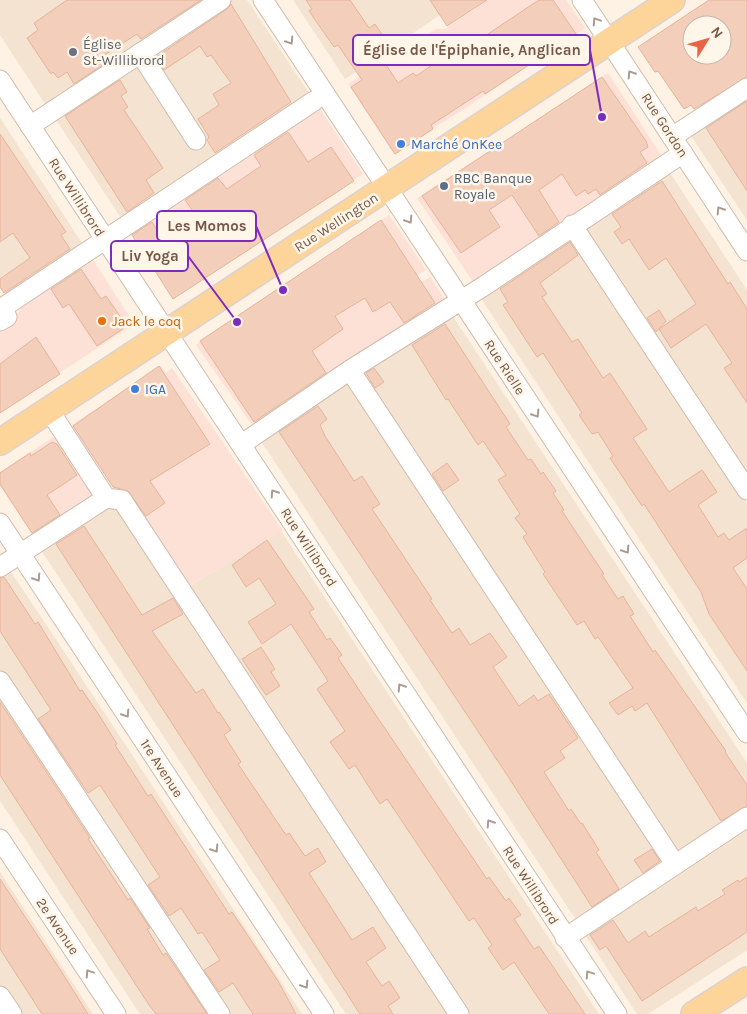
<svg xmlns="http://www.w3.org/2000/svg" width="747" height="1014" font-family="Karla,sans-serif">
<rect width="100%" height="100%" fill="#fdf2e3"/>
<g fill="#f4e3d1">
<polygon points="0,0 210,0 47,107 0,35"/>
<polygon points="223,0 247,0 311,96 123,221 53,115 141,60 198,145 206,137 149,51"/>
<polygon points="293,0 462,0 345,79"/>
<polygon points="747,96 747,220 690,134"/>
<polygon points="0,118 84,246 7,296 0,285"/>
<polygon points="666,167 747,290 747,481 578,226"/>
<polygon points="568,232 747,504 747,703 478,294"/>
<polygon points="450,312 747,763 747,810 676,856 358,374"/>
<polygon points="348,380 667,862 578,923 259,438"/>
<polygon points="113,498 451,1014 346,1014 39,547"/>
<polygon points="281,531 599,1014 467,1014 188,587"/>
<polygon points="7,566 69,659 302,1014 226,1014 0,670 0,571"/>
<polygon points="0,685 215,1014 140,1014 0,801"/>
<polygon points="747,824 747,950 648,1014 637,1014 584,933"/>
<polygon points="0,872 93,1014 17,1014 0,989"/>
</g>
<g fill="#fde0d6">
<polygon points="488,0 566,0 585,28 464,109 422,135 391,150 348,84 436,29 445,29"/>
<polygon points="608,73 663,158 475,285 417,198"/>
<polygon points="316,103 363,174 169,291 128,229"/>
<polygon points="389,215 426,270 380,300 385,306 430,277 447,302 255,429 196,345 203,340 202,339"/>
<polygon points="90,255 134,324 0,412 0,324 21,310 17,304"/>
<polygon points="161,366 166,373 172,368 283,531 189,586 127,490 113,486 72,425"/>
<polygon points="55,436 98,498 35,539 0,486 0,472"/>
</g>
<g fill="#f3ceba" stroke="#e6b49a" fill-rule="evenodd">
<polygon points="67,0 201,0 141,39 137,34 103,56 107,62 74,84 67,72 58,78 53,72 51,74 27,38 38,30 34,23"/>
<polygon points="306,0 350,0 369,28 375,24 390,46 379,54 398,83 413,73 416,76 438,61 436,58 453,46 458,54 539,0 553,0 576,34 485,94 483,91 431,125 433,129 395,154 351,87 362,80 338,45 334,47 309,11 312,9"/>
<polygon points="430,0 487,0 447,26"/>
<path d="M709 0H747V77L694 109 691 105 684 109 658 71 655 72 638 47ZM692 25H722V55H692Z"/>
<polygon points="231,4 291,102 215,153 207,140 209,137 198,119 219,105 213,94 231,83 211,55 207,57 200,46 164,70 156,57 227,9"/>
<polygon points="602,77 646,141 648,147 640,152 647,163 600,195 596,189 588,194 585,190 576,196 562,174 539,190 559,222 539,236 512,195 489,210 500,227 461,253 422,196"/>
<polygon points="120,80 127,92 121,96 128,107 124,110 163,168 146,180 154,193 127,212 65,116"/>
<polygon points="747,101 747,191 706,128"/>
<polygon points="288,132 308,162 331,147 354,181 173,299 132,235 152,222 160,235 194,213 185,200 218,178 227,189 261,166 254,155"/>
<polygon points="0,134 66,232 61,235 70,249 4,293 0,287 0,279 30,258 13,233 0,242"/>
<polygon points="662,181 728,284 730,282 747,309 747,403 724,368 732,363 706,324 671,348 659,329 696,304 666,258 649,270 629,239 622,244 614,232 621,227 612,214"/>
<polygon points="381,220 435,303 404,323 390,302 373,312 365,298 335,316 343,329 312,351 326,373 254,422 200,341"/>
<polygon points="570,242 578,255 540,283 547,294 542,297 572,342 578,339 603,378 610,373 647,429 633,438 669,492 702,470 717,492 698,505 718,537 724,533 729,540 747,528 747,558 733,568 747,589 747,671 709,614 701,592 644,504 642,506 610,458 613,456 598,432 592,434 579,415 582,413 543,353 537,357 503,305 508,302 500,289"/>
<polygon points="81,269 101,299 106,296 127,326 97,346 69,304 63,308 51,289"/>
<polygon points="659,310 666,321 656,332 647,318"/>
<polygon points="445,324 510,424 506,427 528,460 531,459 541,474 543,472 556,491 553,493 564,510 562,511 604,574 602,575 618,599 623,596 634,614 630,616 653,652 655,650 726,751 725,752 747,785 747,806 721,821 647,703 635,711 632,706 618,715 609,703 633,688 598,637 595,639 584,621 577,625 543,574 545,572 523,537 527,534 515,518 520,514 498,480 506,475 483,441 478,445 448,399 446,400 412,345"/>
<polygon points="36,337 60,374 0,413 0,364"/>
<polygon points="159,366 210,444 150,481 165,503 146,516 128,491 113,487 73,426"/>
<polygon points="374,368 384,382 375,388 366,373"/>
<polygon points="318,406 327,419 320,425 325,436 354,481 362,476 380,504 372,509 432,599 430,600 452,633 459,628 470,645 490,633 507,657 493,667 519,706 534,695 538,701 549,694 578,738 560,751 565,758 544,772 569,811 571,809 581,824 582,823 599,850 596,852 619,889 592,907 509,778 279,432"/>
<polygon points="52,442 57,444 77,475 47,495 60,515 32,533 0,484 0,473 30,453 31,456"/>
<polygon points="447,463 459,480 443,491 432,474"/>
<polygon points="84,526 142,615 173,598 183,614 152,631 196,693 203,689 218,713 219,712 231,730 224,735 241,762 238,764 286,835 289,833 305,856 318,848 326,862 309,873 352,940 373,927 386,948 366,962 382,986 389,981 400,998 388,1006 393,1014 360,1014 56,544"/>
<polygon points="267,540 314,609 309,612 327,640 330,638 342,655 338,658 371,708 487,879 489,877 506,901 509,898 521,915 514,919 534,949 539,946 585,1014 549,1014 514,962 503,970 488,948 492,945 474,918 469,921 387,799 380,804 355,765 349,769 330,742 345,731 317,689 328,681 291,624 262,644 248,622 276,604 259,578 246,587 232,565"/>
<polygon points="4,577 35,624 38,622 80,691 82,690 101,718 117,744 115,745 148,796 151,794 229,914 232,912 278,981 296,1014 253,1014 233,983 219,992 204,970 220,960 202,932 198,934 181,908 169,916 148,885 160,877 100,785 88,793 38,719 51,710 0,631 0,578"/>
<polygon points="261,647 275,669 271,672 280,686 266,695 242,659"/>
<polygon points="0,702 90,838 88,839 128,900 130,898 150,928 147,929 163,955 166,953 207,1014 156,1014 149,1005 0,775"/>
<polygon points="652,849 660,861 643,873 634,860"/>
<polygon points="747,877 747,932 642,1001 606,946 600,950 590,935 613,920 628,943 645,931 649,937 696,907 698,911 725,894 722,890 738,880 739,882"/>
<polygon points="0,879 61,971 88,1014 42,1014 0,949"/>
</g>
<g fill="none" stroke-linecap="round" stroke-linejoin="round">
<defs>
<g id="minor">
<polyline points="263,0 747,733"/>
<polyline points="582,0 747,251"/>
<polyline points="140,53 196,140"/>
<polyline points="0,80 617,1014"/>
<polyline points="30,126 221,0"/>
<polyline points="672,137 747,88"/>
<polyline points="572,225 747,490"/>
<polyline points="0,321 7,317 2,308 314,101"/>
<polyline points="350,370 675,864"/>
<polyline points="49,410 106,498 122,500 459,1014"/>
<polyline points="242,444 350,370 484,286 683,153"/>
<polyline points="0,523 324,1014"/>
<polyline points="0,567 106,498"/>
<polyline points="0,681 220,1014"/>
<polyline points="0,839 116,1014"/>
<polyline points="565,938 747,817"/>
<polyline points="0,996 12,1014"/>
</g>
<g id="major">
<polyline points="0,442 672,0"/>
<polyline points="694,1014 747,980"/>
</g>
</defs>
<use href="#minor" stroke="#d0bbac" stroke-width="21"/>
<use href="#major" stroke="#dbd3cf" stroke-width="28"/>
<use href="#minor" stroke="#fff" stroke-width="19"/>
<use href="#major" stroke="#fdd49a" stroke-width="25"/>
</g>
<defs><path id="oneway-chevron" d="M-2-3.5L2.5 0L-2 3.5" fill="none" stroke-width="1.6" stroke-linecap="round" stroke-linejoin="round" transform="scale(1.25)"/></defs>
<g stroke="#ac9a91">
<use href="#oneway-chevron" transform="translate(596 21) rotate(-124)"/>
<use href="#oneway-chevron" transform="translate(290 41) rotate(57)"/>
<use href="#oneway-chevron" transform="translate(631 74) rotate(-123)"/>
<use href="#oneway-chevron" transform="translate(720 210) rotate(-123)"/>
<use href="#oneway-chevron" transform="translate(409 220) rotate(57)"/>
<use href="#oneway-chevron" transform="translate(536 414) rotate(57)"/>
<use href="#oneway-chevron" transform="translate(274 493) rotate(-123)"/>
<use href="#oneway-chevron" transform="translate(626 550) rotate(57)"/>
<use href="#oneway-chevron" transform="translate(37 578) rotate(57)"/>
<use href="#oneway-chevron" transform="translate(401 687) rotate(-123)"/>
<use href="#oneway-chevron" transform="translate(126 714) rotate(57)"/>
<use href="#oneway-chevron" transform="translate(490 823) rotate(-123)"/>
<use href="#oneway-chevron" transform="translate(215 849) rotate(57)"/>
<use href="#oneway-chevron" transform="translate(89 973) rotate(-124)"/>
<use href="#oneway-chevron" transform="translate(589 974) rotate(-124)"/>
<use href="#oneway-chevron" transform="translate(305 985) rotate(57)"/>
</g>
<circle fill="#6b7280" stroke="#fff6ea" stroke-width="2" cx="73" cy="52" r="5"/>
<g fill="#3f7fe0" stroke="#fff6ea" stroke-width="2">
<circle cx="401" cy="144" r="5"/>
<circle cx="135" cy="389" r="5"/>
</g>
<circle fill="#5c6f8a" stroke="#fff6ea" stroke-width="2" cx="444" cy="186" r="5"/>
<circle fill="#e8710a" stroke="#fff6ea" stroke-width="2" cx="102" cy="321" r="5"/>
<g text-anchor="middle" stroke-width="5" stroke-linejoin="round" paint-order="stroke">
<g font-size="14" fill="#5b616d" stroke="#fff6ea" text-anchor="start">
<text x="83" y="49">Église<tspan x="83" dy="16">St-Willibrord</tspan></text>
</g>
<g font-size="14" fill="#755748" stroke="#fff6ea">
<text transform="translate(665 125) rotate(57)" y="5">Rue Gordon</text>
<text transform="translate(77 197) rotate(57)" y="5">Rue Willibrord</text>
<text transform="translate(336 222) rotate(-33)" y="5">Rue Wellington</text>
<text transform="translate(505 367) rotate(57)" y="5">Rue Rielle</text>
<text transform="translate(309 547) rotate(57)" y="5">Rue Willibrord</text>
<text transform="translate(162 768) rotate(57)" y="5">1re Avenue</text>
<text transform="translate(531 885) rotate(57)" y="5">Rue Willibrord</text>
<text transform="translate(58 926) rotate(56)" y="5">2e Avenue</text>
</g>
<g font-size="14" fill="#366cbe" stroke="#fff6ea" text-anchor="start">
<text x="411" y="149">Marché OnKee</text>
<text x="145" y="394">IGA</text>
</g>
<g font-size="14" fill="#4e5e75" stroke="#fff6ea" text-anchor="start">
<text x="454" y="183">RBC Banque<tspan x="454" dy="16">Royale</tspan></text>
</g>
<g font-size="14" fill="#c56008" stroke="#fff6ea" text-anchor="start">
<text x="112" y="326">Jack le coq</text>
</g>
</g>
<path fill="none" stroke="#7b2cbf" stroke-width="2" d="M602 117L590 50M283 290L256 226M237 322L188 256"/>
<g fill="#7b2cbf" stroke="#fff6ea" stroke-width="2">
<circle cx="602" cy="117" r="5"/>
<circle cx="283" cy="290" r="5"/>
<circle cx="237" cy="322" r="5"/>
</g>
<g fill="#fff6ea" stroke="#7b2cbf" stroke-width="2">
<rect x="353" y="35" width="237" height="30" rx="5"/>
<rect x="157" y="211" width="99" height="30" rx="5"/>
<rect x="111" y="241" width="77" height="30" rx="5"/>
</g>
<g font-size="15" text-anchor="middle" font-weight="bold" fill="#755748">
<text x="472" y="55">Église de l'Épiphanie, Anglican</text>
<text x="207" y="231">Les Momos</text>
<text x="150" y="261">Liv Yoga</text>
</g>
<g transform="translate(707 40) rotate(53)"><circle r="24" fill="#fff6ea" stroke="#c8b6a9"/>
<path d="M0-4L9 19L0 12L-9 19Z" fill="#e96345"/>
<text y="-8" font-size="14" font-weight="bold" text-anchor="middle" fill="#755748">N</text>
</g>
</svg>
